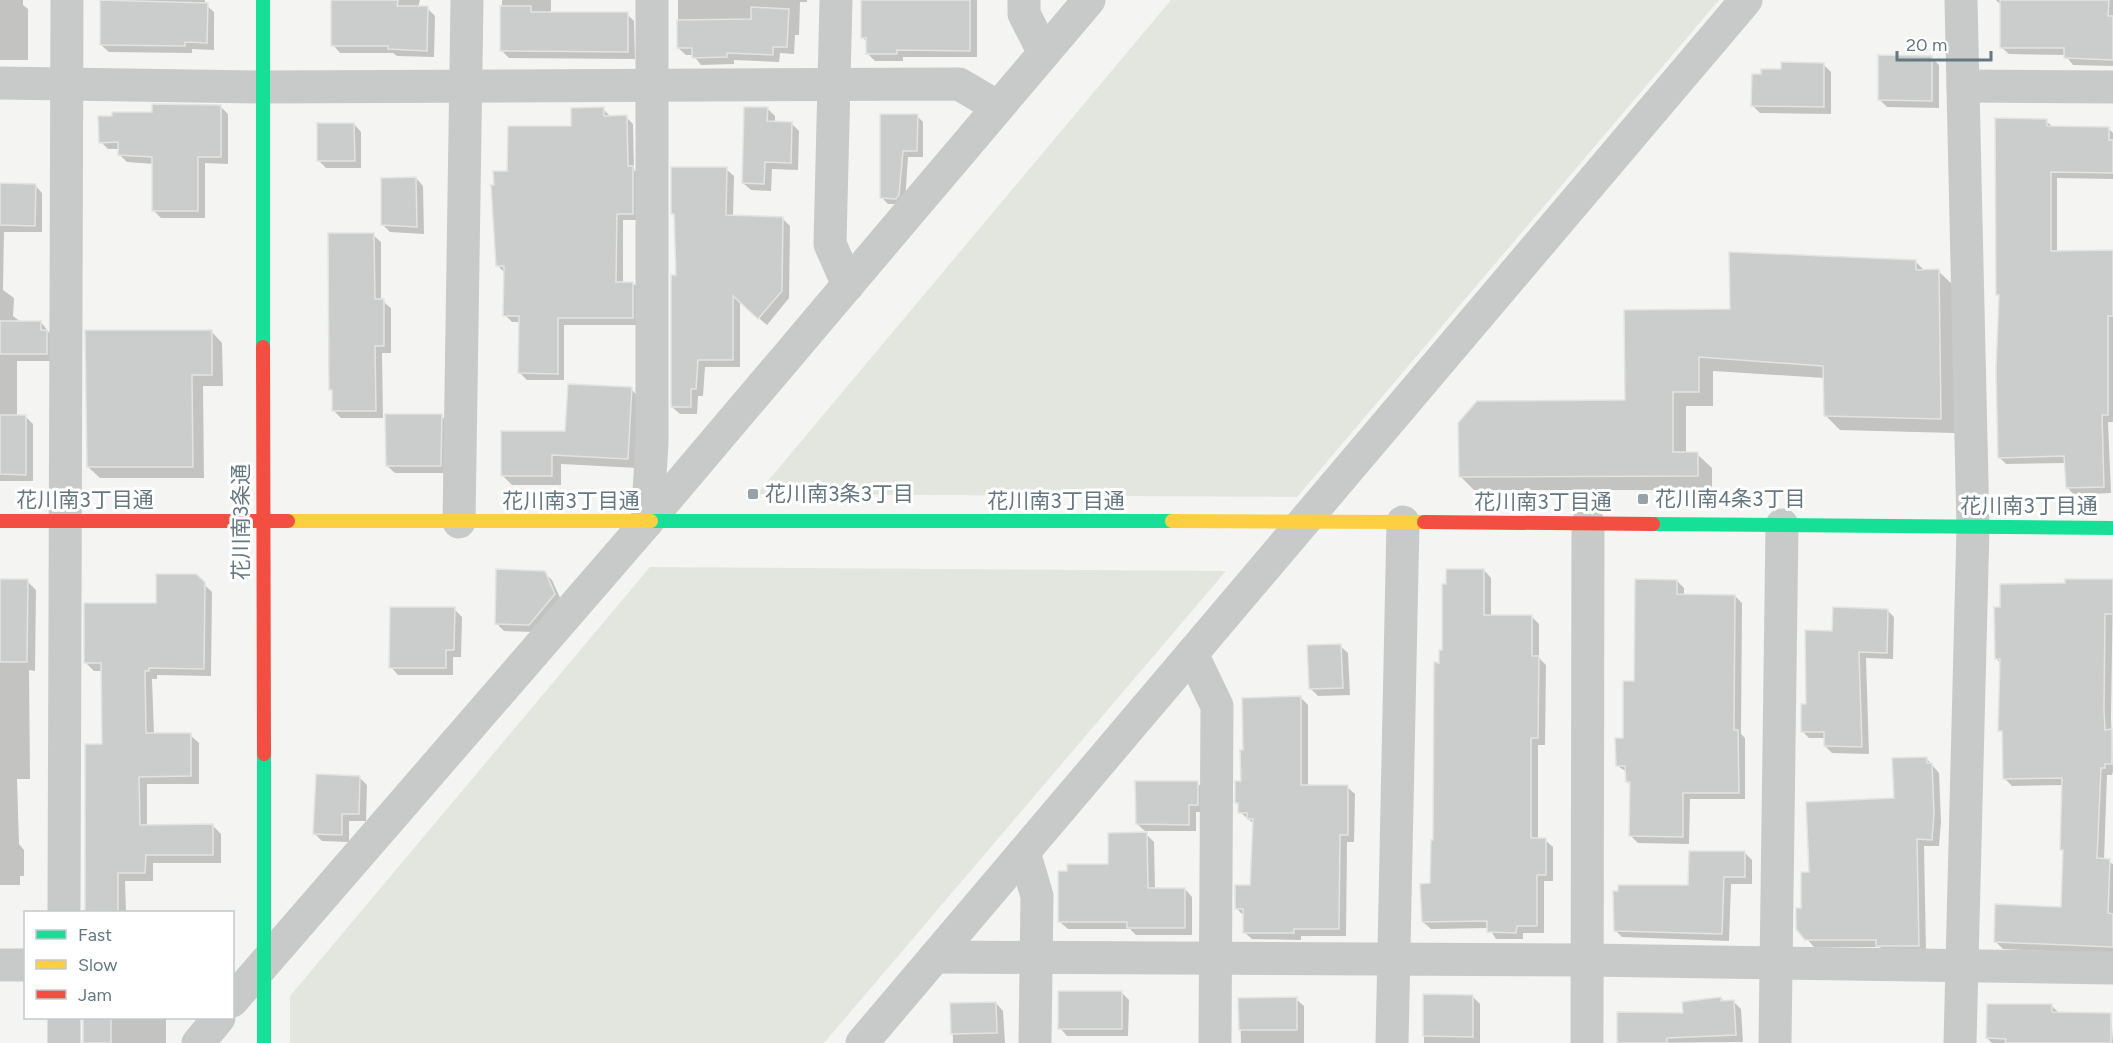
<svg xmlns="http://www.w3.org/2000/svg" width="2113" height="1043" font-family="Figtree,'Noto Sans JP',sans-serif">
<rect width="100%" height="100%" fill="#f4f4f2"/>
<g fill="#e3e6df">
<polygon points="1171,0 1719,0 1297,497 757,494"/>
<polygon points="650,567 1226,571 824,1043 290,1043 290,996"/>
</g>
<g fill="#0003">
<polygon points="0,0 23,0 23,5 28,9 28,60 0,60"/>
<polygon points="102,0 205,0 205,4 214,12 214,50 192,49 192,53 109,52 101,45"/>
<polygon points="368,0 420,0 418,8 427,8 435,16 434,57 397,56 393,53 340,53 333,45"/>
<polygon points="502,0 551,0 551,14 627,14 634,21 635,59 509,58 501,50"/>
<polygon points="678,0 807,0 807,2 800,2 799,35 795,35 794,54 780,53 779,62 734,60 734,64 701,65 693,55 686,55 678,48"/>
<polygon points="862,0 977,0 977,57 903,57 903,61 875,61 868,54 867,42 862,37"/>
<polygon points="1996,0 2113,0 2113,66 2073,65 2065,55 2009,54 2001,47 2001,5"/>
<polygon points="1931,57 1939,65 1939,108 1887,107 1880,100"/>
<polygon points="1823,64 1831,72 1831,114 1760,113 1753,106 1782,71"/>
<polygon points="221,107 228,114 228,164 205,163 205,218 161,218 154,211 154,164 127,162 120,155 119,149 108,149 101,142 153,113"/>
<polygon points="603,109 611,117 626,117 633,124 634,170 640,175 640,220 623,220 623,283 633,283 640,291 640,325 564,325 564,380 527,380 520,373 520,322 512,322 505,315 505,273 497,265 509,172"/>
<polygon points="768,109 775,116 775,123 791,123 799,131 798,170 772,169 771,191 751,190 743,183"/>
<polygon points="917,116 923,122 923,157 908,157 905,202 903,204 888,204 881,197"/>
<polygon points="2046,121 2054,128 2108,128 2113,133 2113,179 2057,178 2057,252 2113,250 2113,422 2108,422 2111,493 2074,495 2067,487 2066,463 2006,464 1999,457 2001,298 1997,294"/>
<polygon points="354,124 361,132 361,168 326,168 319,161"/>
<polygon points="726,169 734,176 733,217 782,218 790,226 789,298 767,325 740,302 740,367 705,367 703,396 698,396 697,414 680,414 672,407 677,276 676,217 672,213"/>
<polygon points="416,178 423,186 424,234 390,232 383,225"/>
<polygon points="0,185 35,185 42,193 42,232 4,232 3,290 14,298 13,316 21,322 41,322 54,339 54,361 17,361 17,416 26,417 33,424 33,481 0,481"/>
<polygon points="373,235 381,242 381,300 391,308 391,353 382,353 383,418 341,418 334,411 334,392 330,389"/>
<polygon points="1915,261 1925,271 1938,271 1953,285 1955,433 1840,430 1825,415 1825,378 1713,371 1713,406 1686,406 1686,454 1697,454 1712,468 1712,490 1474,490 1460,476 1627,402 1732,310"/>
<polygon points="211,331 222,343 223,386 203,386 204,478 100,478 88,467"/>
<polygon points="631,389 641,399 638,468 561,464 561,485 512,485 502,475"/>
<polygon points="441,416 449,423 448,473 395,473 387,466"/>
<polygon points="1484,570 1491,578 1491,617 1532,617 1539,624 1539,658 1546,665 1545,745 1538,745 1538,840 1545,840 1553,847 1553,881 1544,881 1544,933 1523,933 1523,939 1496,939 1489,928 1431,929 1423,922 1432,885 1435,842 1440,664 1443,652"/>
<polygon points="544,573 552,580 562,602 536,632 504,631 496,623"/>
<polygon points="195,576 212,592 211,676 157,675 157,679 152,679 154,735 190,735 199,743 199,784 147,784 147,826 213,826 221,834 221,863 153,863 153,881 125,881 126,912 87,912 86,745 103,745 102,671 94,671 85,662"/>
<polygon points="0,581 27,581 36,590 35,671 29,670 30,779 17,779 19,844 24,850 24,876 20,876 20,885 0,885"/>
<polygon points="1677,581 1684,588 1684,596 1735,596 1742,603 1741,734 1745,738 1745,799 1690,799 1689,844 1638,843 1631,836 1632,786 1627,782 1627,772 1616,765 1624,739 1635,683"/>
<polygon points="2113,581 2111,718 2113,771 2112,775 2107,775 2104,860 2113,864 2113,954 2003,949 1996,942 2062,908 2064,851 2062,849 2064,785 2012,786 2005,779 2004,734 2000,730 2001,664 1996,658 2001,608 2066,585"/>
<polygon points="454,609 462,617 461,657 453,657 453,675 398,675 391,667"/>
<polygon points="1887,610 1894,617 1893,659 1866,658 1869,754 1832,753 1825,746 1825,738 1809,738 1802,731 1808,706 1834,633"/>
<polygon points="1340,646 1348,653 1350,695 1318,696 1310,688"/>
<polygon points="1300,697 1308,705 1308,787 1347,787 1355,794 1354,842 1347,842 1346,936 1301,936 1301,940 1252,939 1244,932 1244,916 1236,908 1252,886 1254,824 1240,812 1237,802 1242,783"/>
<polygon points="1927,759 1939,773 1941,822 1939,846 1924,846 1926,953 1885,953 1880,947 1814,947 1807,939 1803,909 1810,873 1895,799"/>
<polygon points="359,777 367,785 366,821 349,821 349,842 322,841 315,834"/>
<polygon points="1197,783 1205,790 1205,812 1196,812 1196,831 1145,831 1137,824"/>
<polygon points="1146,834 1154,842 1155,889 1185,889 1192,897 1192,935 1136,935 1130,929 1068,929 1060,922 1110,865"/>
<polygon points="1745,853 1752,860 1752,884 1731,884 1729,941 1622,937 1615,930"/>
<polygon points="1121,992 1129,1000 1128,1036 1067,1036 1060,1028"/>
<polygon points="1424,996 1472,996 1480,1004 1480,1043 1424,1043"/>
<polygon points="1721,998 1725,1002 1734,1002 1741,1009 1743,1042 1618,1043 1684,1014 1699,1002 1699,999"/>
<polygon points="1240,999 1296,999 1304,1006 1304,1043 1317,1043 1241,1043"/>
<polygon points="996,1003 1003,1011 1005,1043 953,1043 952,1004"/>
<polygon points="2052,1006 2060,1014 2111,1014 2113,1043 1992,1043 1987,1038"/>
<rect x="83" y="1018" width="83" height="25"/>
</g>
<g fill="#cbcccc" stroke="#e3e3e2" stroke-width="1.5">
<polygon points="100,0 208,3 207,43 185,42 185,46 100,45"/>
<polygon points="331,0 398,0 397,6 428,6 427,51 388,49 388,46 331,46"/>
<polygon points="861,0 970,0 970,51 897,50 897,54 866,54 866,38 861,38"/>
<polygon points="2000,0 2109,0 2108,16 2113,16 2113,60 2064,58 2064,48 2000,48"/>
<polygon points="500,6 531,6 531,12 628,12 628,52 500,51"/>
<polygon points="751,7 789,9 787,47 773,47 773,55 727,53 727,57 692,58 692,48 677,48 677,20 751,19"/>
<polygon points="1878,55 1932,56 1932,101 1878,100"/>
<polygon points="1781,62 1824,63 1824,107 1751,106 1752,74 1761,74 1761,69 1781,69"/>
<polygon points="152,104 221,105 221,157 198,157 198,211 152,211 152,157 118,155 118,142 99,143 98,116 112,116 112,112 152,112"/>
<polygon points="604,107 604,116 627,115 628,166 633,166 633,214 617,214 616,282 633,282 633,318 558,318 558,374 518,373 519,316 503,316 504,266 496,266 491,185 494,185 493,171 507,171 508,126 571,126 571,108"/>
<polygon points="744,107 768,107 767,121 792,122 791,163 765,162 764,184 742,183"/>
<polygon points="880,114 918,114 917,151 903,151 899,195 896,199 880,198"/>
<polygon points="1995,118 2047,119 2047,126 2109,127 2109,140 2113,140 2113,173 2051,172 2051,251 2113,250 2113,316 2108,316 2108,415 2102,415 2104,487 2066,488 2064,456 1998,458 1996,370 1999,295 1996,295"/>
<polygon points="317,123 354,123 355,161 317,161"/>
<polygon points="671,167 727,167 726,215 783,217 782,291 758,319 733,296 733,360 698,360 696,389 691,389 691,407 671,407 671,275 676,275 674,214 671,214"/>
<polygon points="416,177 417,227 381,225 381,178"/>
<polygon points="0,183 36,184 35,226 0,225"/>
<polygon points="328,233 374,233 375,299 384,299 384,346 375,346 376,411 332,411 332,390 329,390"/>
<polygon points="1729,252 1916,260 1916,270 1939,269 1941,419 1824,416 1823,366 1699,357 1699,392 1673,392 1673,452 1698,452 1698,476 1459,477 1458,423 1477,401 1625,400 1624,310 1730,309"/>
<polygon points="0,321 41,321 41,330 47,330 47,354 0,354"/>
<polygon points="85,330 212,330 212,375 192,375 193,467 87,467"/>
<polygon points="568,384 632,387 628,459 552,455 552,476 501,476 501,431 565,431"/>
<polygon points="385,414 442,414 441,466 386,466"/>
<polygon points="0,415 26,415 26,475 0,474"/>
<polygon points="496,569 545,571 555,594 529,625 495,624"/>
<polygon points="1446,569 1484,569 1484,615 1532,615 1532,656 1539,656 1538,738 1531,738 1531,838 1546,838 1546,875 1537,875 1537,926 1517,926 1516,933 1487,932 1487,921 1422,922 1420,884 1430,883 1431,840 1433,840 1434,662 1439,663 1439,650 1442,650 1442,584 1446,584"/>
<polygon points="156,574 196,574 205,582 204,669 149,668 149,671 145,671 146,733 191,733 191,776 139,777 140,825 213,824 213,855 146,855 145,873 118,873 118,912 85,912 85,744 102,744 101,663 84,663 84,603 156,603"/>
<polygon points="0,579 28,579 27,662 0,662"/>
<polygon points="1635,579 1677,580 1677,594 1735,595 1734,730 1738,730 1739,793 1683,793 1683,837 1629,836 1630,782 1626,782 1625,766 1616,766 1615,738 1623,738 1623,681 1634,681"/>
<polygon points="2065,579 2113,579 2113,614 2105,614 2104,709 2105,730 2112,729 2112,764 2105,764 2105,768 2101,768 2097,858 2110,859 2108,913 2113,914 2113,947 1994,942 1995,904 2061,907 2063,850 2060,850 2062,778 2003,779 2002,731 1998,731 2000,659 1995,659 1994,607 2000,607 2000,584 2065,583"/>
<polygon points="390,607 455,607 454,650 446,650 446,668 389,668"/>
<polygon points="1833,607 1888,609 1887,653 1859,652 1862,747 1824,746 1824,732 1801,732 1801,704 1806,704 1805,630 1832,631"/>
<polygon points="1341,644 1343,688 1309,689 1307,645"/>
<polygon points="1301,696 1301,785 1348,785 1348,835 1340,835 1339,929 1294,929 1294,933 1243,933 1243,909 1235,909 1235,885 1250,885 1253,819 1247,819 1247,813 1238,813 1238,803 1235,803 1235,781 1241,781 1240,750 1243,750 1242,698"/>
<polygon points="1927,757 1927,763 1932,763 1934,814 1932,840 1917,839 1919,946 1876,946 1876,940 1805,940 1796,929 1796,908 1801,908 1801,872 1809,872 1806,802 1894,798 1892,758"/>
<polygon points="316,774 360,776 359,814 342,814 342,835 313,834"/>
<polygon points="1135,781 1198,781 1198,805 1189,805 1189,825 1136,824"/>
<polygon points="1147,832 1148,888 1185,888 1185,928 1127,928 1127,922 1058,922 1058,871 1067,871 1067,864 1108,864 1108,833"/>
<polygon points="1689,851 1745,851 1745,877 1724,877 1722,934 1614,931 1613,891 1618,891 1618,885 1688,885"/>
<rect x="1058" y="991" width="64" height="38"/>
<polygon points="1423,994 1473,995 1473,1037 1423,1036"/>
<polygon points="1297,997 1297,1030 1239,1030 1238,998"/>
<polygon points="1721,997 1721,1001 1734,1000 1736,1035 1667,1038 1667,1043 1617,1043 1617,1012 1683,1013 1682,1002"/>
<polygon points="996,1002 997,1033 951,1034 950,1003"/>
<polygon points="1987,1004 2052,1004 2052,1012 2111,1013 2111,1043 2005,1043 2006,1039 1986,1038"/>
<rect x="83" y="1017" width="28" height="26"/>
</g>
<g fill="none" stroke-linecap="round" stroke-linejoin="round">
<g stroke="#c8caca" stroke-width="33">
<polyline points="836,0 830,244 848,285"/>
<polyline points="1024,0 1024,14 1044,53"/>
<polyline points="0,83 263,87 959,84 998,107"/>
<polyline points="1963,86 2113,87"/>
<polyline points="459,522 467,0"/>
<polyline points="647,522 652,444 652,0"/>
<polyline points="1192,654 1217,706 1215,1043"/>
<polyline points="1024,852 1037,896 1035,1043"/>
<polyline points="64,912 67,0"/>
<polyline points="935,957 1588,960 2113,968"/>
<polyline points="0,965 26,965"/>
<polyline points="232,1001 647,522 1089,0"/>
<polyline points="64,1043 64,1018"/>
<polyline points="198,1043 219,1018"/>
<polyline points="862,1043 1746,0"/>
<polyline points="1392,1043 1403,522"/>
<polyline points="1587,1043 1588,523"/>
<polyline points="1775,1043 1782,525"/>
<polyline points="1960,1043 1973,527 1961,0"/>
</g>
<g stroke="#16e098" stroke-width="14">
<polyline points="263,0 263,347"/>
<polyline points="651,521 1172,521"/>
<polyline points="1653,524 2113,528"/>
<polyline points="264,754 264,1043"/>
</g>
<g stroke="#ffcf43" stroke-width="14">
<polyline points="288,521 651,521"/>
<polyline points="1172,521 1424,522"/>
</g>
<g stroke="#f24e42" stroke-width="14">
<polyline points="263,347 264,754"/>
<polyline points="0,521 288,521"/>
<polyline points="1424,522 1653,524"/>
</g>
</g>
<g fill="#97a3a9" stroke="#fff" stroke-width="2">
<rect x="747" y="488" width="12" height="12" rx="3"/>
<rect x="1637" y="493" width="12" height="12" rx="3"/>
</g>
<g text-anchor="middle" stroke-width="6" stroke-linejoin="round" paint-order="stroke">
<g font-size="21" fill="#657882" stroke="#fff" text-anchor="start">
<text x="765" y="501">花川南3条3丁目</text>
<text x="1655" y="506">花川南4条3丁目</text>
</g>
<g font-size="21" fill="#657882" stroke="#fff">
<text x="85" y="507">花川南3丁目通</text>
<text x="571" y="508">花川南3丁目通</text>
<text x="1056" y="508">花川南3丁目通</text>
<text x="1543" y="509">花川南3丁目通</text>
<text x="2029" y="513">花川南3丁目通</text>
<text transform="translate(241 522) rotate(-90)" y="7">花川南3条通</text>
</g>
</g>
<rect x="24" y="911" width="210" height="108" fill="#ffffff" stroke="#c1c9cd" stroke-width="1.5"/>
<rect x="36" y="930" width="30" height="9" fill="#16e098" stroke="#c1c9cd" stroke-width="1.5"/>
<text x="78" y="941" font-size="18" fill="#657882">Fast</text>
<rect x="36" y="960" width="30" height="9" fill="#ffcf43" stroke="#c1c9cd" stroke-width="1.5"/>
<text x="78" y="971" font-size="18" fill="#657882">Slow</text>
<rect x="36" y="990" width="30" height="9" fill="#f24e42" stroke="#c1c9cd" stroke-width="1.5"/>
<text x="78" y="1001" font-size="18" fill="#657882">Jam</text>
<path d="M1897 51v9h94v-9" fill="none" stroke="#657882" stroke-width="3"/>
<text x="1906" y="51" font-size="18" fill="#657882" stroke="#ffffff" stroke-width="4.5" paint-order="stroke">20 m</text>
</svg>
